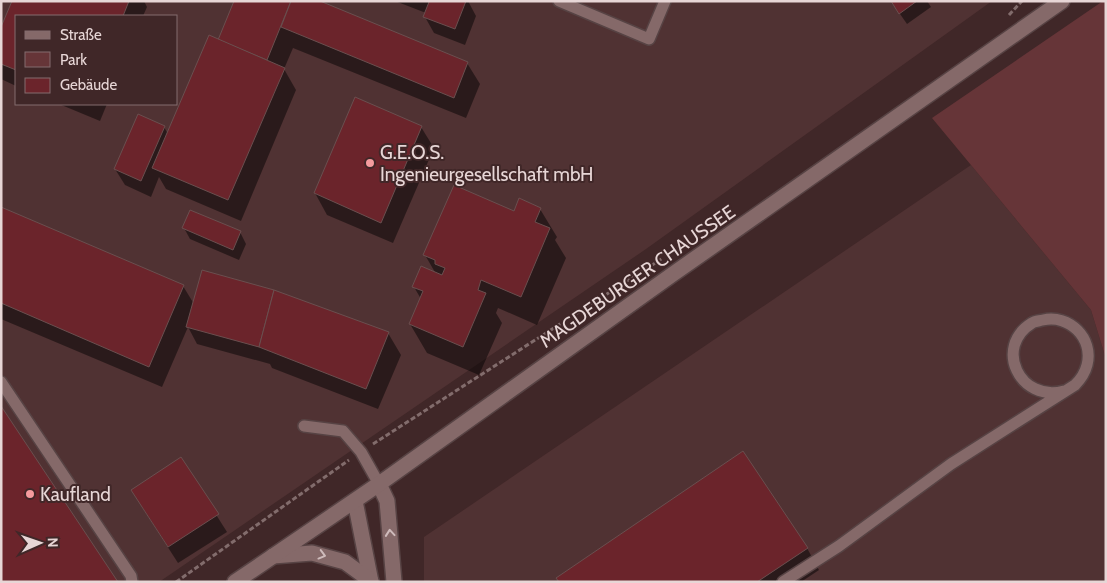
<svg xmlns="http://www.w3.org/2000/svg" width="1107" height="583" font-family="Cabin,sans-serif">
<rect width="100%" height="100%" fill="#402728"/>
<g fill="#503233" fill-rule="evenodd">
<path d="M1 1H992L646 249 159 582H1ZM16 16H176V104H16Z"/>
<polygon points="971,165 1091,310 1106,359 1106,582 424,582 424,537"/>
</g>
<polygon fill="#663538" points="1103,1 1106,1 1106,359 1091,310 932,118"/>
<g fill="#0007">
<polygon points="13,1 144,1 147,7 143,16 16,16 16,86 1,79 1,31"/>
<polygon points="235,1 317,1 467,63 480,84 466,118 293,48 284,69 296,90 241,221 166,189 159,177 151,197 125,185 115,169 164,127 168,134 219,41"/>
<polygon points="395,1 468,1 476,16 465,45 434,33 425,17 426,13"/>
<polygon points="891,1 927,1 931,7 907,24"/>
<polygon points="59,104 107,104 100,121"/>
<polygon points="421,127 434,148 393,243 327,215 315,193"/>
<polygon points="1,208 183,286 194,304 388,333 401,355 378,409 272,368 270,364 197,344 188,327 162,387 1,319"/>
<polygon points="540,209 557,237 555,240 566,258 537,325 498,308 496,313 502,323 479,375 427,353 410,324 421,299 414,287 436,274 425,255 515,212"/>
<polygon points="184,228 240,232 246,244 239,260 190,239"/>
<polygon points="181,459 227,532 178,563 142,507"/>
<polygon points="807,548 819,570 801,582 560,582"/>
</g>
<g fill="#6b242b" stroke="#6a4f4f">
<polygon points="12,1 129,1 123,16 16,16 16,70 1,64 1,27"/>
<polygon points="234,1 291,1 267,60 218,40"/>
<polygon points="291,1 320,1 468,62 454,98 281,27"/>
<polygon points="426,1 466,1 455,29 423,17 429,2"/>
<polygon points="891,1 917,1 899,14"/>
<polygon points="209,35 285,68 228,200 152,168"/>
<polygon points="355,97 422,126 381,223 314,193"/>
<polygon points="138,114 165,126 141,181 114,169"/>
<polygon points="454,185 514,211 519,198 541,208 535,222 550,228 521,297 481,280 478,290 486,293 463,347 409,324 423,291 412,287 421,266 442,275 445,268 435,264 435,260 423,255"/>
<polygon points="1,207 184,285 149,367 1,303"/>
<polygon points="190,210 241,231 233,250 182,228"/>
<polygon points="202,270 274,290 259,347 186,327"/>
<polygon points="274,290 389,332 366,389 259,347"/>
<polygon points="1,406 118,582 1,582"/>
<polygon points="743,451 808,548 757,582 559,582 556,578"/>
<polygon points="181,457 219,514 168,547 131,490"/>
</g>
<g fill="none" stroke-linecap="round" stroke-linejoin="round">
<defs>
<g id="lane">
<polyline points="559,1 649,39 665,1"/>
<polyline points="1,382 131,576 132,582"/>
<polyline points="304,426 343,431 361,452 379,484"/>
<path d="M783 582 839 546 951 464 1075 385C1081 379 1085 373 1087 365 1094 338 1069 314 1043 320 1039 321 1035 321 1032 323 993 347 1020 403 1064 391"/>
</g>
<g id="street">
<polyline points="379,484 387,501 394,582"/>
<polyline points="355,501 371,582"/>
<polyline points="273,556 312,553 345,562 371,581"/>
</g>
<polyline id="secondary" points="235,582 379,484 673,274 1062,1"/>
</defs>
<use href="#lane" stroke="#574344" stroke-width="14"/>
<use href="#street" stroke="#574344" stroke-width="18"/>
<use href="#secondary" stroke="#574344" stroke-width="18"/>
<g stroke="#826c6c" stroke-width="3" stroke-dasharray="5 2.5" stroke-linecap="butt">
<polyline points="1009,15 1022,1"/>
<polyline points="373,444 663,258"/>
<polyline points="176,582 349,460"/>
</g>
<use href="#lane" stroke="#856969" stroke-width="11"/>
<use href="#street" stroke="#856969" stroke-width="15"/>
<use href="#secondary" stroke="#856969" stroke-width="15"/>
</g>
<defs><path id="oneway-chevron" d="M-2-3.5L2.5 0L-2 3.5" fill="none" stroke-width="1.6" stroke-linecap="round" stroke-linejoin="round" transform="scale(1.25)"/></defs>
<g stroke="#cebbbb">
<use href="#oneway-chevron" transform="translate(390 533) rotate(-95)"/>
<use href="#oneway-chevron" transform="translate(322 555) rotate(15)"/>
</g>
<g fill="#f59b9e" stroke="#402728" stroke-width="2">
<circle cx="370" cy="163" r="5"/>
<circle cx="30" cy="494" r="5"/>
</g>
<g text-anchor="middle" stroke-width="4" stroke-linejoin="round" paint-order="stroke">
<g font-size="19" fill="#e7d6d6" stroke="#402728" text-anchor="start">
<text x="380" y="159">G.E.O.S.<tspan x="380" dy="22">Ingenieurgesellschaft mbH</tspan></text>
<text x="40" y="501">Kaufland</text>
</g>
<g font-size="19" fill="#e7d6d6" stroke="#402728">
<text transform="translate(637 276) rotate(-35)" y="7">MAGDEBURGER CHAUSSEE</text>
</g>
</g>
<rect width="1107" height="583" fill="none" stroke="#e7d6d6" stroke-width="5"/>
<rect x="15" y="15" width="162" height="90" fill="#402728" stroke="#836d6e"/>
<rect x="25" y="31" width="25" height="8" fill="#856969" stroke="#836d6e"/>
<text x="60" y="40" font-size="15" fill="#e7d6d6">Straße</text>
<rect x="25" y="52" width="25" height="15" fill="#663538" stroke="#836d6e"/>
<text x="60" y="65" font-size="15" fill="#e7d6d6">Park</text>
<rect x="25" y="78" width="25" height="15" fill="#6b242b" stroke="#836d6e"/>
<text x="60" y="90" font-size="15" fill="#e7d6d6">Gebäude</text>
<g transform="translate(40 543) rotate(88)" stroke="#402728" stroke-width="4" paint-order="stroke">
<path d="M0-4L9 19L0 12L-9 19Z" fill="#e7d6d6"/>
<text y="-8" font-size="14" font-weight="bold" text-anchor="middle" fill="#e7d6d6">N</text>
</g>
</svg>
